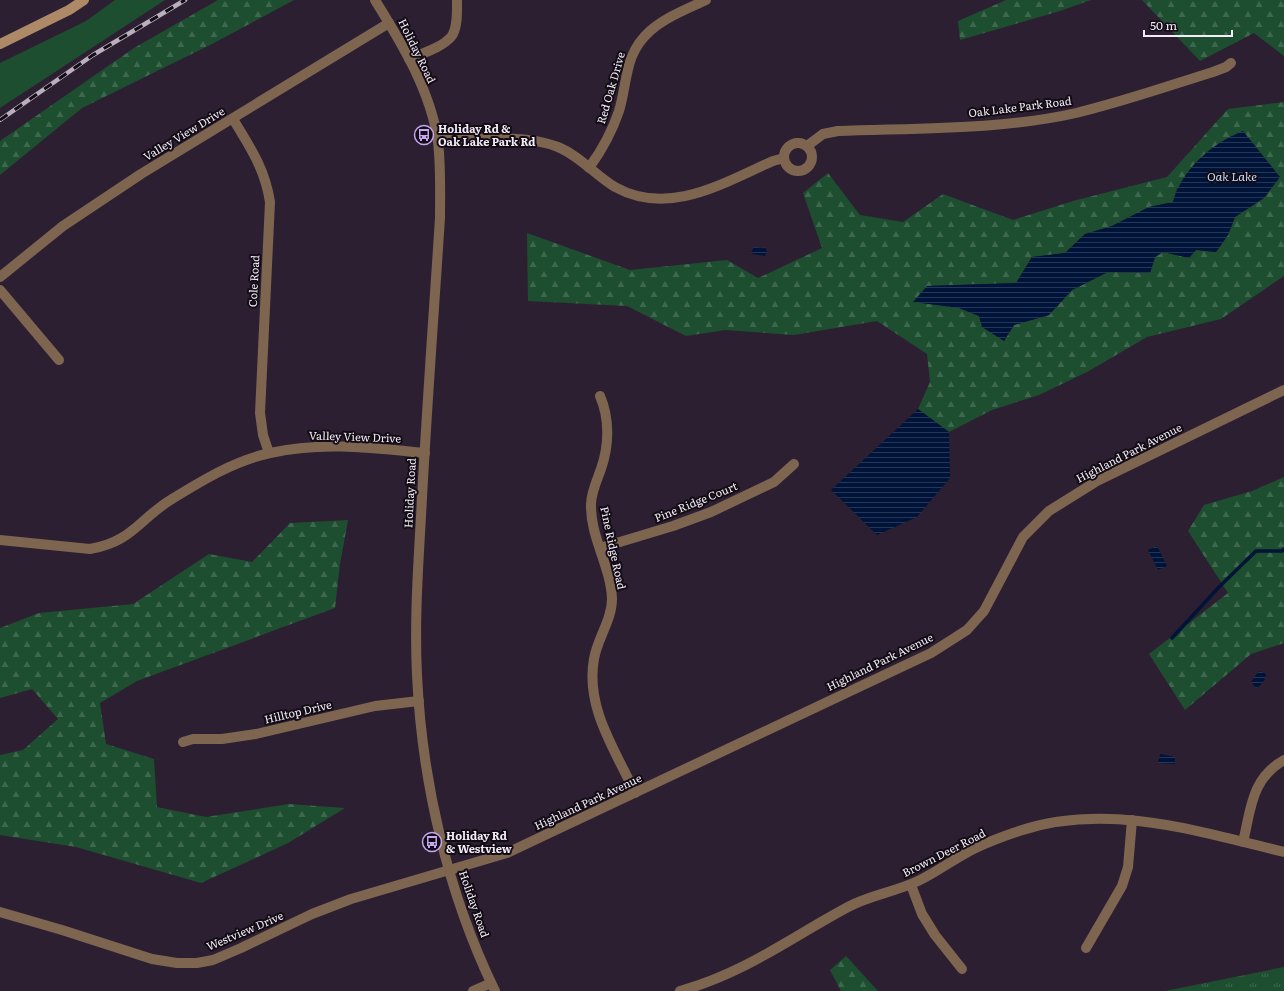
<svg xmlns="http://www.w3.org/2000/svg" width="1284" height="991" font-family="Literata,serif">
<defs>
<pattern id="grass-tufts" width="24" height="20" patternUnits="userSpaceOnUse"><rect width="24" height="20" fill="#1d4e2f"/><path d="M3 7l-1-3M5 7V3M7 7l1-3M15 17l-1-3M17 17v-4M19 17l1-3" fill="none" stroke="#3e684e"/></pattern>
<pattern id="forest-firs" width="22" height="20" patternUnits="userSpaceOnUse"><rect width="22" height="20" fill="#1d4e2f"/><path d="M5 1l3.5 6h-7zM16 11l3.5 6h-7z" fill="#3e684e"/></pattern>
<pattern id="water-rules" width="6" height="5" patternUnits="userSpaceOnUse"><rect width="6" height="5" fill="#001338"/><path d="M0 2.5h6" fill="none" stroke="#263656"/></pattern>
</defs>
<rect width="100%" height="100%" fill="#2d1f32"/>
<polygon fill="url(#grass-tufts)" points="1284,967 1284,991 1165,991"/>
<g fill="url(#forest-firs)" fill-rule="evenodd">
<polygon points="218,0 294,0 212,44 82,108 0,175 0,141 134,48"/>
<polygon points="1006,0 1091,0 1060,11 960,40 958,21"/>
<polygon points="1142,0 1284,0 1284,56 1254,33 1200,61"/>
<path d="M1284 102V276L1221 319 1147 337 1087 372 1039 395 992 410 949 432 918 409 930 382 927 354 877 321 794 335 725 330 686 336 627 306 528 301 527 233 630 270 727 260 758 278 822 248 803 193 828 173 860 215 903 222 943 194 1013 220 1073 201 1167 177 1228 109ZM1177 188 1264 198 1235 217 1228 235 1216 252 1196 250 1189 258 1163 252 1155 257 1150 273 1108 272 1072 290 1049 315 1014 325 1004 341 979 316 959 308 927 286 1016 283 1032 257 1065 253 1085 234 1112 226 1149 207 1173 202Z"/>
<polygon points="1284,477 1284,643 1251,654 1185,710 1149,654 1228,593 1188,531 1204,505 1252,491"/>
<polygon points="348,520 340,564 335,608 137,681 100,703 106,744 154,759 157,807 206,817 289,804 345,808 288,843 201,883 76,847 0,835 0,755 23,750 58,719 32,689 0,698 0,628 39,613 133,604 209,554 252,562 290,523"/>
<polygon points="846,956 878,991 841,991 830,970"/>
</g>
<polygon fill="#1d4e2f" points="115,0 165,0 0,108 0,63 86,21"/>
<g fill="url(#water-rules)">
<path d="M1243 131 1280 177 1264 198 1235 217 1228 235 1216 252 1196 250 1189 258 1163 252 1155 257 1150 273 1108 272 1072 290 1049 315 1014 325 1004 341 982 327 979 316 959 308 913 302 927 286 1016 283 1032 257 1065 253 1085 234 1112 226 1149 207 1173 202C1182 169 1212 143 1243 131Z"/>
<polygon points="754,247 763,248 765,247 767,251 765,256 752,254 751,252"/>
<polygon points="918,409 949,432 950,478 917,517 877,535 831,490"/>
<polygon points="1157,546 1167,566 1158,570 1148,550"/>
<path d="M1259 671 1266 674C1266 679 1261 686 1256 688L1251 682Z"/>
<polygon points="1160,754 1175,757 1175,764 1158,763"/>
</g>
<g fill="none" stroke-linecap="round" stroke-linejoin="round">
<polyline stroke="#001338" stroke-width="3.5" points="1172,638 1219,587 1256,551 1282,551 1284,549"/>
<g stroke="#7d6550" stroke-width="10">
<path d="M409 59C423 53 441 48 451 37 458 29 457 10 457 0"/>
<path d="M233 119C250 147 265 169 270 202L260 413 263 435 269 453"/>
<path d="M438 140C477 140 521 133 558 147 580 156 595 175 615 187 669 217 723 183 773 161L784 158"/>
<circle cx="798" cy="157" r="14"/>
<path d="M807 146 823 134 838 131C915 128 1002 130 1076 113 1122 102 1168 86 1213 72L1226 67 1231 63"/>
<path d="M589 168C602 150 612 132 619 111 628 81 624 54 650 31 666 17 687 9 706 0"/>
<polyline points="0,277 63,226 141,174 389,23"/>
<polyline points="0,290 59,360"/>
<path d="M600 396C610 419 609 446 601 469 597 480 591 493 591 504 590 537 611 567 612 599 612 620 597 639 594 659 585 708 616 751 635 793"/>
<path d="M0 540 90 549C132 542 139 519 172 499 203 480 234 461 270 453 321 441 374 448 425 453"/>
<polyline points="600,548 673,526 711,512 774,482 794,464"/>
<polyline points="183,742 193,739 222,739 256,734 375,706 419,701"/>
<path d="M1243 842C1251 809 1251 779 1284 760"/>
<polyline points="911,885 922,914 935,935 962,969"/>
<polyline points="0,912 62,930 152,959 177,963 197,963 213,960 241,948 312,914 351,899 507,853 931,653 967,630 984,611 1023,537 1049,511 1097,481 1284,390"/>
<polyline points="1086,948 1122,886 1128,867 1132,820"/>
<polyline points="473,991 491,983"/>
<path d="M680 991C745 973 790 938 848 907 870 895 895 892 918 881 935 873 951 861 968 852 984 843 1002 837 1019 831 1107 802 1198 831 1284 852"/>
</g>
<path stroke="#7d6550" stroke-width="10" d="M375 0C401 42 431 91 438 142 441 167 440 193 440 218 434 311 427 404 422 498 419 556 414 616 417 675 422 783 448 894 495 991"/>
<polyline stroke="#ae8967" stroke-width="10" points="0,44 69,10 84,0"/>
<defs>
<polyline id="rail" points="0,120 93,55 185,0"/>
</defs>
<use href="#rail" stroke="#b9afbd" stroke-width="4.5"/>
<use href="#rail" stroke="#120c14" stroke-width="3" stroke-dasharray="9" stroke-linecap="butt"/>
</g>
<defs>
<symbol id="bus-ring" viewBox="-11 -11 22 22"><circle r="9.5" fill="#120c14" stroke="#c6a6f0" stroke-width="1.5"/><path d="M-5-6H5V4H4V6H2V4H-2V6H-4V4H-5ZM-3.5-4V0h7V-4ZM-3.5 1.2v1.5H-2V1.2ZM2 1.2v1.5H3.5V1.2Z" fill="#c6a6f0"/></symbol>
</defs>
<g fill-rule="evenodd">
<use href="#bus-ring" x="413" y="124" width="22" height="22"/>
<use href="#bus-ring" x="421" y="831" width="22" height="22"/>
</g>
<g text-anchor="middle" stroke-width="4" stroke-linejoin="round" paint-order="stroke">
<g font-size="11" fill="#f4ebf8" stroke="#120c14">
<text transform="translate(417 51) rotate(64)" y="4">Holiday Road</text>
<text transform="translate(611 88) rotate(-74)" y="4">Red Oak Drive</text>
<text transform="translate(1020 107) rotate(-7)" y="4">Oak Lake Park Road</text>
<text transform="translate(184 134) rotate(-31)" y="4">Valley View Drive</text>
<text transform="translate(254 281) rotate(-87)" y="4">Cole Road</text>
<text transform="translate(355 437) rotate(2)" y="4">Valley View Drive</text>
<text transform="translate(1129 453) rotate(-27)" y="4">Highland Park Avenue</text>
<text transform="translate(410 493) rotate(-87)" y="4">Holiday Road</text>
<text transform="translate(696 502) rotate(-22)" y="4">Pine Ridge Court</text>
<text transform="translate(613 548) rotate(78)" y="4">Pine Ridge Road</text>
<text transform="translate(880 662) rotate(-26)" y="4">Highland Park Avenue</text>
<text transform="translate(298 712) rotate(-13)" y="4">Hilltop Drive</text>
<text transform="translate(588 802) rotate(-25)" y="4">Highland Park Avenue</text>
<text transform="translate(944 853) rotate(-27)" y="4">Brown Deer Road</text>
<text transform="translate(474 904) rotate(71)" y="4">Holiday Road</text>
<text transform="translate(245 931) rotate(-23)" y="4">Westview Drive</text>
</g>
<g font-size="11" font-weight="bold" fill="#f4ebf8" stroke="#120c14" text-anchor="start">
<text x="438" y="133">Holiday Rd &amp;<tspan x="438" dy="13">Oak Lake Park Rd</tspan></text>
<text x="446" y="840">Holiday Rd<tspan x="446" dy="13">&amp; Westview</tspan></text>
</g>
<g font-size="12" font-style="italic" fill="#c4d9fa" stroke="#120c14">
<text x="1232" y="181">Oak Lake</text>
</g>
</g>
<path d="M1144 30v6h88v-6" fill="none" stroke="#f4ebf8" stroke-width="2"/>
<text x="1150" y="30" font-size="12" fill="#f4ebf8" stroke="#120c14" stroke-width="3" paint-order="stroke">50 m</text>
</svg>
